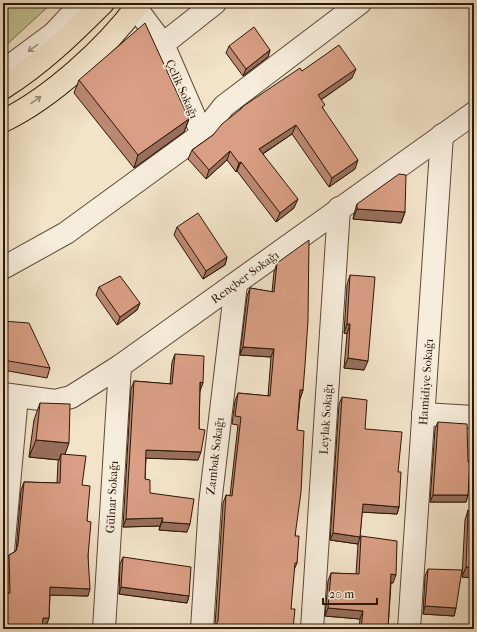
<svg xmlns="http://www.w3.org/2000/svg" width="477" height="632" font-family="'IM FELL French Canon',serif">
<rect width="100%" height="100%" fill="#f2e3c9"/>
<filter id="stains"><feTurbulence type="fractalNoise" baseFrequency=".005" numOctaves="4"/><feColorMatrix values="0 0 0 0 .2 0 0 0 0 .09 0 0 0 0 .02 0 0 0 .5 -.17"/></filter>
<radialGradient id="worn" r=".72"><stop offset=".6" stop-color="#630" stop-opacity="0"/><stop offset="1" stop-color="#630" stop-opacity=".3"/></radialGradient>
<polygon fill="#c2c191" stroke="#776c4c" points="3,3 52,3 3,48"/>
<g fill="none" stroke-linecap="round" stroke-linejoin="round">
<defs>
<g id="minor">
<polyline points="136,8 163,44 202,134"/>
<polyline points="163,44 215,3"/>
<polyline points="3,71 54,33 82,3"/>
<polyline points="3,268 66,233 202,134 224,106 360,3"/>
<polyline points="3,394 55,401 71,397 120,366 474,113"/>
<polyline points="423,414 474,417"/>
<polyline points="3,551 17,396"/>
<polyline points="104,629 120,366"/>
<polyline points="202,629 210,504 236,284"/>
<polyline points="312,629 339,208"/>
<polyline points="409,629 442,135"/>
</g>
<g id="primary">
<path d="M3 88C41 64 71 35 103 3"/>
<path d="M3 121C51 98 108 46 139 3"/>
</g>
</defs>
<use href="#minor" stroke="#5e4937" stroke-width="24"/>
<use href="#primary" stroke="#2c1606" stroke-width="24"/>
<use href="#minor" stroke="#f7eddc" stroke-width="22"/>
<use href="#primary" stroke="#f2e3c9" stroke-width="22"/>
</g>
<g fill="#bb8872" stroke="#2c1606">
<polygon points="229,46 270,50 268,57 243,76 226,53"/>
<polygon points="302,71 352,78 321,100 323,109 355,169 329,187 292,134 263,154 294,208 276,222 237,171 236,172 227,160 206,179 188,159 192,150 213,135 240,110 242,107"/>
<polygon points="79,80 189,119 184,132 134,168 74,93"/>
<polygon points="357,204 405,212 401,223 353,219 354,214"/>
<polygon points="177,227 227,257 225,265 203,279 174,235"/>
<polygon points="277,263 303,390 300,399 297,430 295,536 297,563 294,570 215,626 223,503 226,495 230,496 238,425 232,424 235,401 238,393 268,396 271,357 240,355 247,296 250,288 272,292 274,272"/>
<polygon points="350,275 364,370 344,368 347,334 344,333 347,285"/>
<polygon points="99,287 140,303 137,310 117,325 96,295"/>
<polygon points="3,321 50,368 47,378 3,370"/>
<polygon points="175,354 200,389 199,429 198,460 146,458 145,479 150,493 187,532 159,530 160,526 123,527 131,389 134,381 170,384 172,362"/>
<polygon points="342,397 365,429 398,472 399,507 397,514 362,512 360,537 393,583 391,583 388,629 359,629 360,619 325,616 328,581 331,573 356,574 358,544 330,540 339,404"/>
<polygon points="40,403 65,455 82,485 87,521 88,556 88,596 50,595 49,618 46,626 42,626 7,593 6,563 9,555 16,551 21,490 24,482 57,483 58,462 59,460 29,457 34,420"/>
<polygon points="438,422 468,495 466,502 430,502 435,429"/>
<polygon points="468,510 474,578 462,577 465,520"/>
<polygon points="123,557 189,596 187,603 119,594 120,564"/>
<polygon points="428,569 456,608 454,616 423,614 425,576"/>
</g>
<g fill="#986f5c" stroke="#2c1606">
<polygon points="270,50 268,57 243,76 246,69"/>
<polygon points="356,69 352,78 315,104 318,95"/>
<polygon points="189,119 184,132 134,168 138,155"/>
<polygon points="296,125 292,134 256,158 259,149"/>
<polygon points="230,151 227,160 206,179 209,170"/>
<polygon points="358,160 355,169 329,187 332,178"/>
<polygon points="241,162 237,171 236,172 239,163"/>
<polygon points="298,199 294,208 276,222 280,213"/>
<polygon points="357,209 405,212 401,223 353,219"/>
<polygon points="227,257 225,265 203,279 206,271"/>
<polygon points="140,303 137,310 117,325 120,317"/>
<polygon points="347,324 350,324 347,334 344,333"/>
<polygon points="243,347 274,349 271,357 240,355"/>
<polygon points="348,358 368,361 364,370 344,368"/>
<polygon points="200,382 203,383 200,391"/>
<polygon points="300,390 303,390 300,399 297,398"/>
<polygon points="36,440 69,443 63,460 61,454 59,460 29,457"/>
<polygon points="146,450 201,452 198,460 143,458"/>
<polygon points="433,495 468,495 466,502 430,502"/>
<polygon points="363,504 399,507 397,514 360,512"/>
<polygon points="163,518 160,526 123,527 126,519"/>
<polygon points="162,522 190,524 187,532 159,530"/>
<polygon points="333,533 360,537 358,544 330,540"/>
<polygon points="466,567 474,567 474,578 462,577"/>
<polygon points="391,574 396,575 393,583 388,582"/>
<polygon points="50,587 90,589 88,596 47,595"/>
<polygon points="121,587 189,596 187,603 119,594"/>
<polygon points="425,606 456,608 454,616 423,614"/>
<polygon points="328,608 363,611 360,619 325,616"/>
<polygon points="43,618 49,618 46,626 40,625"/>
</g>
<g fill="#d99e84" stroke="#2c1606">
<polygon points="145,23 189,119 138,155 79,80"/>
<polygon points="254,27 270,50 246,69 229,46"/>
<polygon points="339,45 356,69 318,95 325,105 322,107 358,160 332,178 296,125 259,149 298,199 280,213 241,162 239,163 230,151 209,170 192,150 213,135 222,124 242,108 242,107 300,68 302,71"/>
<polygon points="399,174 406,175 405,212 357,209 357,204"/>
<polygon points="198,213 227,257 206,271 177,227"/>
<polygon points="309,240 308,320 305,365 303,390 300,390 297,430 304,431 301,492 295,536 299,536 297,563 295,563 291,609 295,609 293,629 213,629 218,621 226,495 232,496 241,417 235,416 238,393 270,396 274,349 243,347 250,288 274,292 277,263"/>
<polygon points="350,275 375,277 368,361 348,358 350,324 347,324"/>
<polygon points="120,276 140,303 120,317 99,287"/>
<polygon points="3,321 29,323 50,368 3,360"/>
<polygon points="175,354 204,356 203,383 200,382 199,429 205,430 201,452 146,450 145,479 150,480 150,493 194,499 190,524 162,522 163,518 126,519 134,381 172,384"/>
<polygon points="342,397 367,400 365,429 402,432 398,472 401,472 399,507 363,504 360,537 333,533"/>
<polygon points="40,403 70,404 69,443 36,440"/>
<polygon points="438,422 467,424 468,462 470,462 468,495 433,495"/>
<polygon points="61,454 86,456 82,485 90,486 87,521 91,522 88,556 90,589 50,587 49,618 43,618 42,629 3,629 3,594 10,593 9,555 16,551 18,544 24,482 60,483"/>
<polygon points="468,510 474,510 474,567 466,567"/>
<polygon points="361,536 397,541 396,575 391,574 388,629 361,629 363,611 328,608 331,573 359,574"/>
<polygon points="123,557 191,567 189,596 121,587"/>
<polygon points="428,569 462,570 456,608 425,606"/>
<polygon points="150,626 181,628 181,629 150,629"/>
</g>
<defs><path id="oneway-shaft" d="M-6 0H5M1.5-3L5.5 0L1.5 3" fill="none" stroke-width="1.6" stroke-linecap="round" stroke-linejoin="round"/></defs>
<use stroke="#9c8c7c" href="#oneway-shaft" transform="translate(33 48) rotate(144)"/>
<use stroke="#998771" href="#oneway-shaft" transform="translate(36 100) rotate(-35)"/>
<g text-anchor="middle" stroke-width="3.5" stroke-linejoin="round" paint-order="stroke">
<g font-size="12" fill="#2c1606" stroke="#f7eddc">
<text transform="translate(182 89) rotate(66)" y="4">Çelik Sokağı</text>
<text transform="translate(245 277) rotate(-36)" y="4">Rençber Sokağı</text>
<text transform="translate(426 382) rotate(-86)" y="4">Hamidiye Sokağı</text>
<text transform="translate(326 419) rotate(-86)" y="4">Leylak Sokağı</text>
<text transform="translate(215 456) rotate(-83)" y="4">Zambak Sokağı</text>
<text transform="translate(112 497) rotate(-87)" y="4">Gülnar Sokağı</text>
</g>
</g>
<rect width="477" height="632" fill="none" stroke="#f2e3c9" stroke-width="16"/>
<rect x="4" y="4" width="469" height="624" fill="none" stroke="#2c1606" stroke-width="2"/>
<rect x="8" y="8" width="461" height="616" fill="none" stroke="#2c1606"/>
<path d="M323 598v6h54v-6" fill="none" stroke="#2c1606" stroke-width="2"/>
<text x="329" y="598" font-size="12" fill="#2c1606" stroke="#f7eddc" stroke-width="3" paint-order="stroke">20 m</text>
<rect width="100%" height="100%" filter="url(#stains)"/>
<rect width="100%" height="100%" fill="url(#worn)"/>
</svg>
